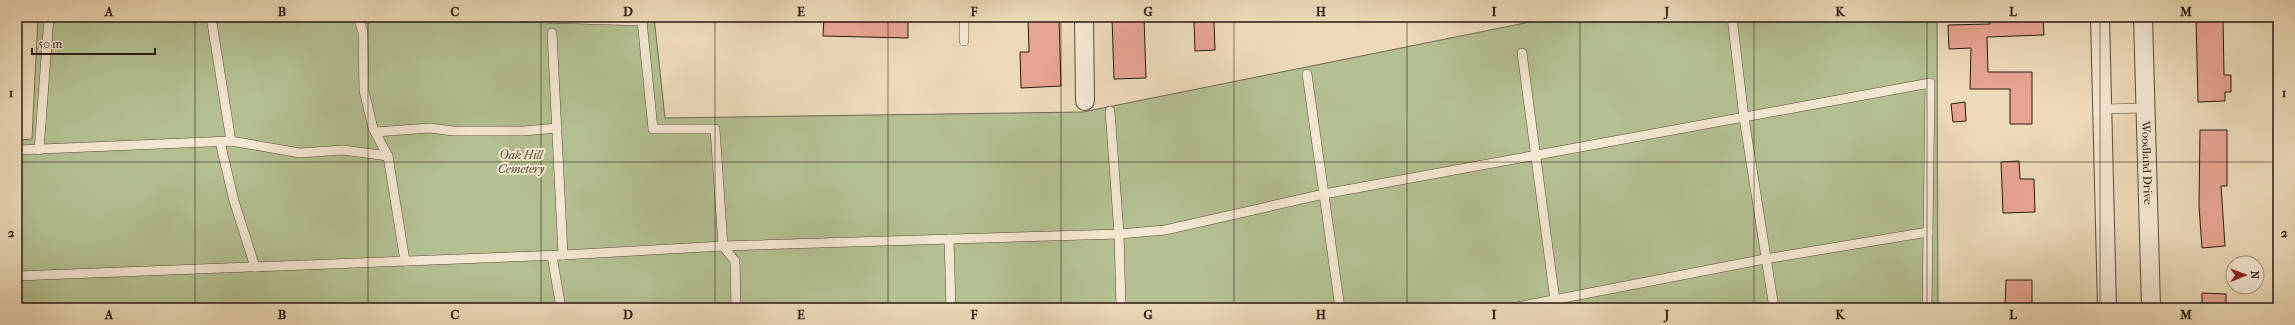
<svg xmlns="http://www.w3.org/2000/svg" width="2295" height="325" font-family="'IM FELL French Canon',serif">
<rect width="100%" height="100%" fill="#ecdab8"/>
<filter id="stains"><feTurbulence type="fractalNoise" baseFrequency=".005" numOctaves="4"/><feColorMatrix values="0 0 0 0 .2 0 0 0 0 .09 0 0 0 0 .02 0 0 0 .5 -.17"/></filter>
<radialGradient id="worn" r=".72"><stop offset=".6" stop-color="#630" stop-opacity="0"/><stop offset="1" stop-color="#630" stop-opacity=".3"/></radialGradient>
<polygon fill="#b4c092" stroke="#6f6c50" points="38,17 654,17 665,118 1083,112 1555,17 1937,17 1938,308 17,308 17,140 32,139"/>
<g fill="#e6a592" stroke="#2a190e">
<polygon points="824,17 908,18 908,38 823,36"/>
<polygon points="1028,17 1059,17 1061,86 1021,88 1020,52 1029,52"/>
<polygon points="1112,17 1144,17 1146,78 1114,79"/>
<polygon points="2014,17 2043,17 2044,35 1987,37 1988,72 2032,72 2032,124 2010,124 2010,89 1970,89 1971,48 1949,49 1948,25 1990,24 1989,19"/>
<polygon points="2196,17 2223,17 2224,75 2231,75 2231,92 2225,92 2225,101 2198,102"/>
<polygon points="1214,21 1215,50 1195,51 1194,22"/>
<polygon points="1965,102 1966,121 1953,122 1951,104"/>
<polygon points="2200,130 2227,130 2227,186 2221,186 2225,246 2202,248 2199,206"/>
<polygon points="2019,161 2020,179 2034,179 2035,212 2003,213 2001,162"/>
<polygon points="2006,280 2032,280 2032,308 2005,308"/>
<polygon points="2202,293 2226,294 2226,308 2202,308"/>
</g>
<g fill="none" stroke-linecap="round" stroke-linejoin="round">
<defs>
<g id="service">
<polyline points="211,17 231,141"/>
<polyline points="358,17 363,32 364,91 373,128 388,156 405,261"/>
<polyline points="505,17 642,21 653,129 715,129 723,246 735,261 736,308"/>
<polyline points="1732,17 1744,118 1774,308"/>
<polyline points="552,33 563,255"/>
<polyline points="964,41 964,17"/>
<polyline points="1522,53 1556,308"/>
<polyline points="1307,74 1340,308"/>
<polyline points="2102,109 2146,108"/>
<polyline points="1110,111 1119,234 1121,308"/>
<polyline points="375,132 430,128 453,131 524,131 557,128"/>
<polyline points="220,142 234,201 255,267"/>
<polyline points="17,150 231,141 300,153 343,150 388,156"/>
<polyline points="39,150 49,17"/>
<polyline points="949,239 951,308"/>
<polyline points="552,256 561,308"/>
<polyline points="17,276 563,255 723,246 1119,234 1165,230 1324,194 1930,83 1927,308"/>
<polyline points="1512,308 1765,259 1928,232"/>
</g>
<g id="minor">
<polyline points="1084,17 1085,101"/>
<polyline points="2100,17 2107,308"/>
<path id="s1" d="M2143 17 2151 308"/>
</g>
</defs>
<use href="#service" stroke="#5a4938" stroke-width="10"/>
<use href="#minor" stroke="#5a4938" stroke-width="20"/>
<use href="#service" stroke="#f3e7d1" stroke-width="9"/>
<use href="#minor" stroke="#f3e7d1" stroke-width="18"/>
</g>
<path fill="none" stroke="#2a190e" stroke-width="1" stroke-opacity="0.55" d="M195 17V308M368 17V308M541 17V308M715 17V308M888 17V308M1061 17V308M1234 17V308M1407 17V308M1580 17V308M1754 17V308M1927 17V308M2100 17V308M17 162H2278"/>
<g text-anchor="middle" stroke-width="4" stroke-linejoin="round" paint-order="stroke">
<g font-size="12" font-style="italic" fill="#534b36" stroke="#f3e7d1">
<text x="521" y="159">Oak Hill<tspan x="521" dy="14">Cemetery</tspan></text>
</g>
<g font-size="12" fill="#2a190e" stroke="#f3e7d1">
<text dy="4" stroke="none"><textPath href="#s1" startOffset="146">Woodland Drive</textPath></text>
</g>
</g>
<rect width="2295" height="325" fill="none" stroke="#ecdab8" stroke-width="44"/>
<g transform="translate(2245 275) rotate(89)"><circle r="19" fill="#f3e7d1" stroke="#a39583"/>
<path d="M0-3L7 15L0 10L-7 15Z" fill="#8f2418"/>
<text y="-6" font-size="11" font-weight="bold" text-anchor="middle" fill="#2a190e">N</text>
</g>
<path d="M32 48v6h123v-6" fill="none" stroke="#2a190e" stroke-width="2"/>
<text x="38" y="48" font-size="12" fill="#2a190e" stroke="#f3e7d1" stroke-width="3" paint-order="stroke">50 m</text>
<rect x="22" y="22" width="2251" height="281" fill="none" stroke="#2a190e" stroke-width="1.5"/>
<g font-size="13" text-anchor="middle" font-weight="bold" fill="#2a190e">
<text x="109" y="16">A</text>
<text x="282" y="16">B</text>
<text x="455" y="16">C</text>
<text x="628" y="16">D</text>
<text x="801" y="16">E</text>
<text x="974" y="16">F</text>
<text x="1148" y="16">G</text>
<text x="1321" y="16">H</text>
<text x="1494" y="16">I</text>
<text x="1667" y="16">J</text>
<text x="1840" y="16">K</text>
<text x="2013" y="16">L</text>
<text x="2186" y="16">M</text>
<text x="11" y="97">1</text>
<text x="2284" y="97">1</text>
<text x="11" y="237">2</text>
<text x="2284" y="237">2</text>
<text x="109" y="319">A</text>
<text x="282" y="319">B</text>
<text x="455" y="319">C</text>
<text x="628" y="319">D</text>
<text x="801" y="319">E</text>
<text x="974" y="319">F</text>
<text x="1148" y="319">G</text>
<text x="1321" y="319">H</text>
<text x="1494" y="319">I</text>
<text x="1667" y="319">J</text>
<text x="1840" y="319">K</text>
<text x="2013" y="319">L</text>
<text x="2186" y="319">M</text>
</g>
<rect width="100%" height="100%" filter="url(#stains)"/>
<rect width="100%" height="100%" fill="url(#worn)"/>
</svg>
